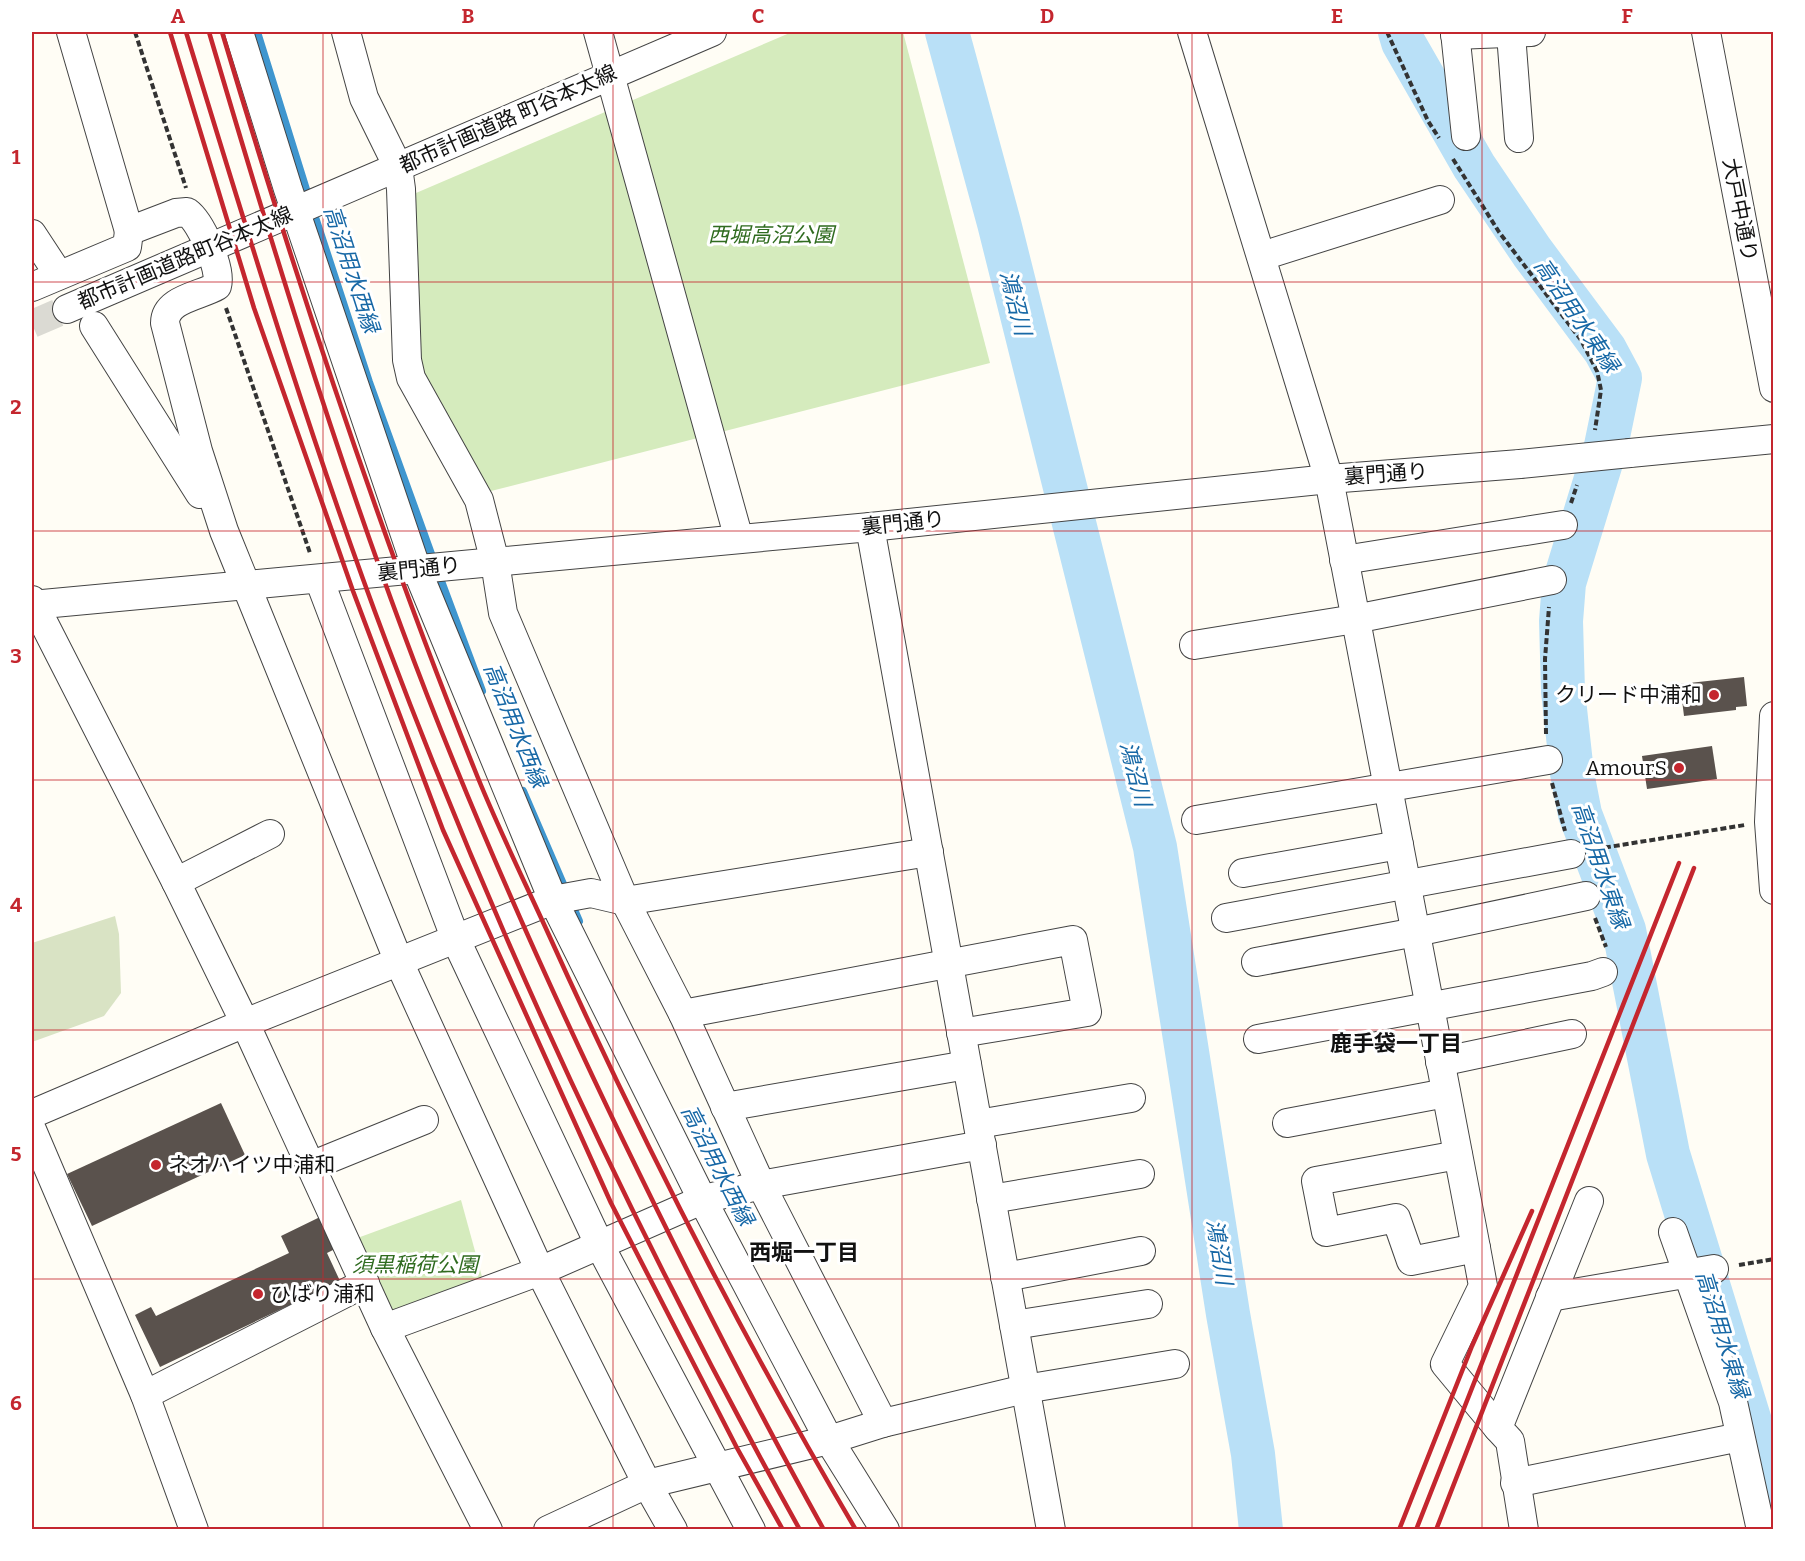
<svg xmlns="http://www.w3.org/2000/svg" width="1805" height="1561" font-family="Bitter,'Noto Sans JP',serif">
<rect width="100%" height="100%" fill="#fffdf5"/>
<g fill="#d5ebbd">
<polygon points="792,32 903,32 990,363 491,491 419,374 409,196"/>
<polygon points="461,1200 484,1284 385,1328 352,1240"/>
</g>
<polygon fill="#d9e3c4" points="115,916 119,934 121,993 104,1016 32,1042 32,943"/>
<g fill="none" stroke-linecap="round" stroke-linejoin="round">
<g stroke="#3f96cf" stroke-width="8">
<polyline points="257,32 309,199"/>
<polyline points="313,211 369,382 434,562"/>
<polyline points="438,573 482,691"/>
<polyline points="523,791 579,921"/>
</g>
<g stroke="#b9e0f7" stroke-width="44">
<polyline points="947,32 999,223 1155,847 1228,1314 1253,1454 1261,1530"/>
<polyline points="1400,32 1403,42 1474,166 1532,252 1605,350 1620,378 1606,446 1564,583 1561,621 1563,691 1572,773 1580,814 1624,930 1668,1154 1774,1500"/>
</g>
</g>
<g fill="#5a524d">
<polygon points="1744,677 1747,706 1736,707 1736,710 1684,716 1680,684"/>
<polygon points="1712,746 1717,779 1647,789 1642,756"/>
<polygon points="221,1103 245,1155 92,1226 67,1174"/>
<polygon points="320,1217 335,1249 327,1253 340,1281 160,1367 135,1315 151,1307 156,1316 289,1253 281,1236"/>
</g>
<g fill="none" stroke-linecap="round" stroke-linejoin="round">
<polyline stroke="#dbdad3" stroke-width="28" stroke-dasharray="28 14" stroke-linecap="butt" points="32,324 67,309"/>
<defs>
<g id="minor">
<path d="M71 32 129 231 176 213 187 212C201 222 222 269 217 286 200 296 165 299 165 323L198 451 224 531 399 962 540 1271 647 1484 673 1530"/>
<polyline points="239,32 288,189 417,570 553,900 702,1199 829,1440 885,1530"/>
<polyline points="598,32 739,539"/>
<polyline points="1192,32 1329,479 1476,1248 1483,1286 1445,1364 1498,1428"/>
<polyline points="1455,32 1466,136"/>
<polyline points="1706,32 1774,388"/>
<polyline points="1511,34 1519,138"/>
<polyline points="1455,35 1531,32"/>
<polyline points="32,234 59,275"/>
<polyline points="1262,256 1440,200"/>
<polyline points="32,287 127,247 129,231"/>
<polyline points="67,309 712,32"/>
<polyline points="94,326 200,494"/>
<polyline points="1630,453 1774,439"/>
<polyline points="870,527 1051,1530"/>
<polyline points="1344,560 1563,525"/>
<polyline points="319,579 456,940 600,1246 751,1530"/>
<polyline points="32,600 176,882 245,1023 385,1328 488,1530"/>
<polyline points="32,605 870,527 1329,479 1520,464"/>
<polyline points="1194,645 1355,619 1552,580"/>
<polyline points="1774,716 1769,822 1774,890"/>
<polyline points="1196,820 1548,760"/>
<polyline points="929,852 625,901 683,1014 761,1185 883,1423 1025,1389 1175,1364"/>
<polyline points="1243,873 1399,845"/>
<polyline points="176,882 270,834"/>
<polyline points="1226,918 1571,854"/>
<polyline points="1256,962 1416,932 1586,896"/>
<polyline points="683,1014 1073,940 1087,1012 961,1033"/>
<polyline points="1258,1039 1592,976 1603,972"/>
<polyline points="1440,1062 1572,1034"/>
<polyline points="725,1107 967,1065"/>
<polyline points="32,1114 245,1023 553,900 591,893 625,901 503,613 495,562 479,500 411,378 407,360 401,189 398,167 364,98 346,32"/>
<polyline points="1287,1123 1446,1093"/>
<polyline points="978,1124 1131,1098"/>
<polyline points="32,1130 145,1395 194,1530"/>
<polyline points="1458,1155 1316,1181 1326,1232 1396,1218 1411,1261 1476,1248"/>
<polyline points="311,1166 424,1120"/>
<polyline points="991,1199 1140,1174"/>
<polyline points="1673,1232 1733,1402 1761,1530"/>
<polyline points="1005,1277 1141,1251"/>
<polyline points="1550,1297 1714,1269"/>
<polyline points="1014,1325 1148,1304"/>
<polyline points="385,1328 540,1271 704,1199 761,1185 982,1145"/>
<polyline points="145,1395 365,1283"/>
<polyline points="1515,1483 1740,1437"/>
<polyline points="548,1530 647,1484 829,1440 883,1423"/>
<polyline points="1524,1530 1510,1441 1498,1428 1589,1201"/>
</g>
</defs>
<use href="#minor" stroke="#444" stroke-width="30"/>
<g stroke="#333" stroke-width="4" stroke-dasharray="6 3" stroke-linecap="butt">
<polyline points="135,32 186,188"/>
<polyline points="1387,32 1428,121 1439,138"/>
<polyline points="1453,159 1499,232 1581,340 1597,371 1601,390 1595,430"/>
<polyline points="226,308 310,553"/>
<polyline points="1571,503 1577,485"/>
<polyline points="1546,734 1545,659 1549,607"/>
<polyline points="1552,783 1565,831"/>
<polyline points="1596,849 1745,825"/>
<polyline points="1595,918 1606,947"/>
<polyline points="1739,1265 1774,1259"/>
</g>
<use href="#minor" stroke="#fff" stroke-width="28"/>
<g stroke="#c4262e" stroke-width="4.5">
<polyline points="170,32 254,308 353,591 443,830 611,1203 737,1448 783,1530"/>
<path d="M186 32C249 237 311 443 387 644 502 949 641 1244 800 1530"/>
<path d="M209 32C268 232 329 433 402 629 466 802 542 972 622 1138 686 1270 752 1401 824 1530"/>
<path d="M222 32C296 280 377 527 474 768 496 824 523 878 548 933 640 1137 742 1337 856 1530"/>
<polyline points="1399,1530 1472,1346 1532,1211"/>
<polyline points="1416,1530 1679,863"/>
<polyline points="1436,1530 1694,868"/>
</g>
<defs>
<polyline id="minor-bridge" points="1520,464 1630,453"/>
</defs>
<use href="#minor-bridge" stroke="#444" stroke-width="30" stroke-linecap="butt"/>
<use href="#minor-bridge" stroke="#fff" stroke-width="28"/>
</g>
<path fill="none" stroke="#c4262e" stroke-width="1.5" stroke-opacity="0.55" d="M323 32V1530M613 32V1530M902 32V1530M1192 32V1530M1482 32V1530M32 282H1774M32 531H1774M32 780H1774M32 1030H1774M32 1279H1774"/>
<g fill="#c4262e" stroke="#fff" stroke-width="2">
<circle cx="1714" cy="695" r="6"/>
<circle cx="1679" cy="768" r="6"/>
<circle cx="156" cy="1165" r="6"/>
<circle cx="258" cy="1294" r="6"/>
</g>
<g text-anchor="middle" stroke-width="6" stroke-linejoin="round" paint-order="stroke">
<g font-size="21" fill="#111" stroke="#fff">
<text transform="translate(508 119) rotate(-24)" y="7">都市計画道路 町谷本太線</text>
<text transform="translate(1740 210) rotate(79)" y="7">大戸中通り</text>
<text transform="translate(185 258) rotate(-23)" y="7">都市計画道路町谷本太線</text>
<text transform="translate(1386 474) rotate(-4)" y="7">裏門通り</text>
<text transform="translate(903 523) rotate(-6)" y="7">裏門通り</text>
<text transform="translate(419 569) rotate(-6)" y="7">裏門通り</text>
</g>
<g font-size="21" font-style="italic" fill="#2f6b1f" stroke="#fff">
<text x="771" y="242">西堀高沼公園</text>
<text x="415" y="1272">須黒稲荷公園</text>
</g>
<g font-size="21" fill="#111" stroke="#fff" text-anchor="end">
<text x="1702" y="702">クリード中浦和</text>
<text x="1667" y="775">AmourS</text>
<text x="168" y="1172" text-anchor="start">ネオハイツ中浦和</text>
<text x="270" y="1301" text-anchor="start">ひばり浦和</text>
</g>
<g font-size="22" font-style="italic" fill="#1768a6" stroke="#fff">
<text transform="translate(352 269) rotate(72)" y="8">高沼用水西縁</text>
<text transform="translate(1016 303) rotate(76)" y="8">鴻沼川</text>
<text transform="translate(1577 315) rotate(56)" y="8">高沼用水東縁</text>
<text transform="translate(516 725) rotate(68)" y="8">高沼用水西縁</text>
<text transform="translate(1136 774) rotate(76)" y="8">鴻沼川</text>
<text transform="translate(1601 865) rotate(71)" y="8">高沼用水東縁</text>
<text transform="translate(718 1165) rotate(63)" y="8">高沼用水西縁</text>
<text transform="translate(1220 1252) rotate(81)" y="8">鴻沼川</text>
<text transform="translate(1723 1334) rotate(73)" y="8">高沼用水東縁</text>
</g>
<g font-size="22" font-weight="bold" fill="#111" stroke="#fff">
<text x="1396" y="1051">鹿手袋一丁目</text>
<text x="804" y="1260">西堀一丁目</text>
</g>
</g>
<rect width="1805" height="1561" fill="none" stroke="#ffffff" stroke-width="66"/>
<rect x="33" y="33" width="1739" height="1495" fill="none" stroke="#c4262e" stroke-width="2"/>
<g font-size="20" text-anchor="middle" font-weight="bold" fill="#c4262e">
<text x="178" y="23">A</text>
<text x="468" y="23">B</text>
<text x="758" y="23">C</text>
<text x="1047" y="23">D</text>
<text x="1337" y="23">E</text>
<text x="1627" y="23">F</text>
<text x="16" y="164">1</text>
<text x="16" y="414">2</text>
<text x="16" y="663">3</text>
<text x="16" y="912">4</text>
<text x="16" y="1161">5</text>
<text x="16" y="1410">6</text>
</g>
</svg>
